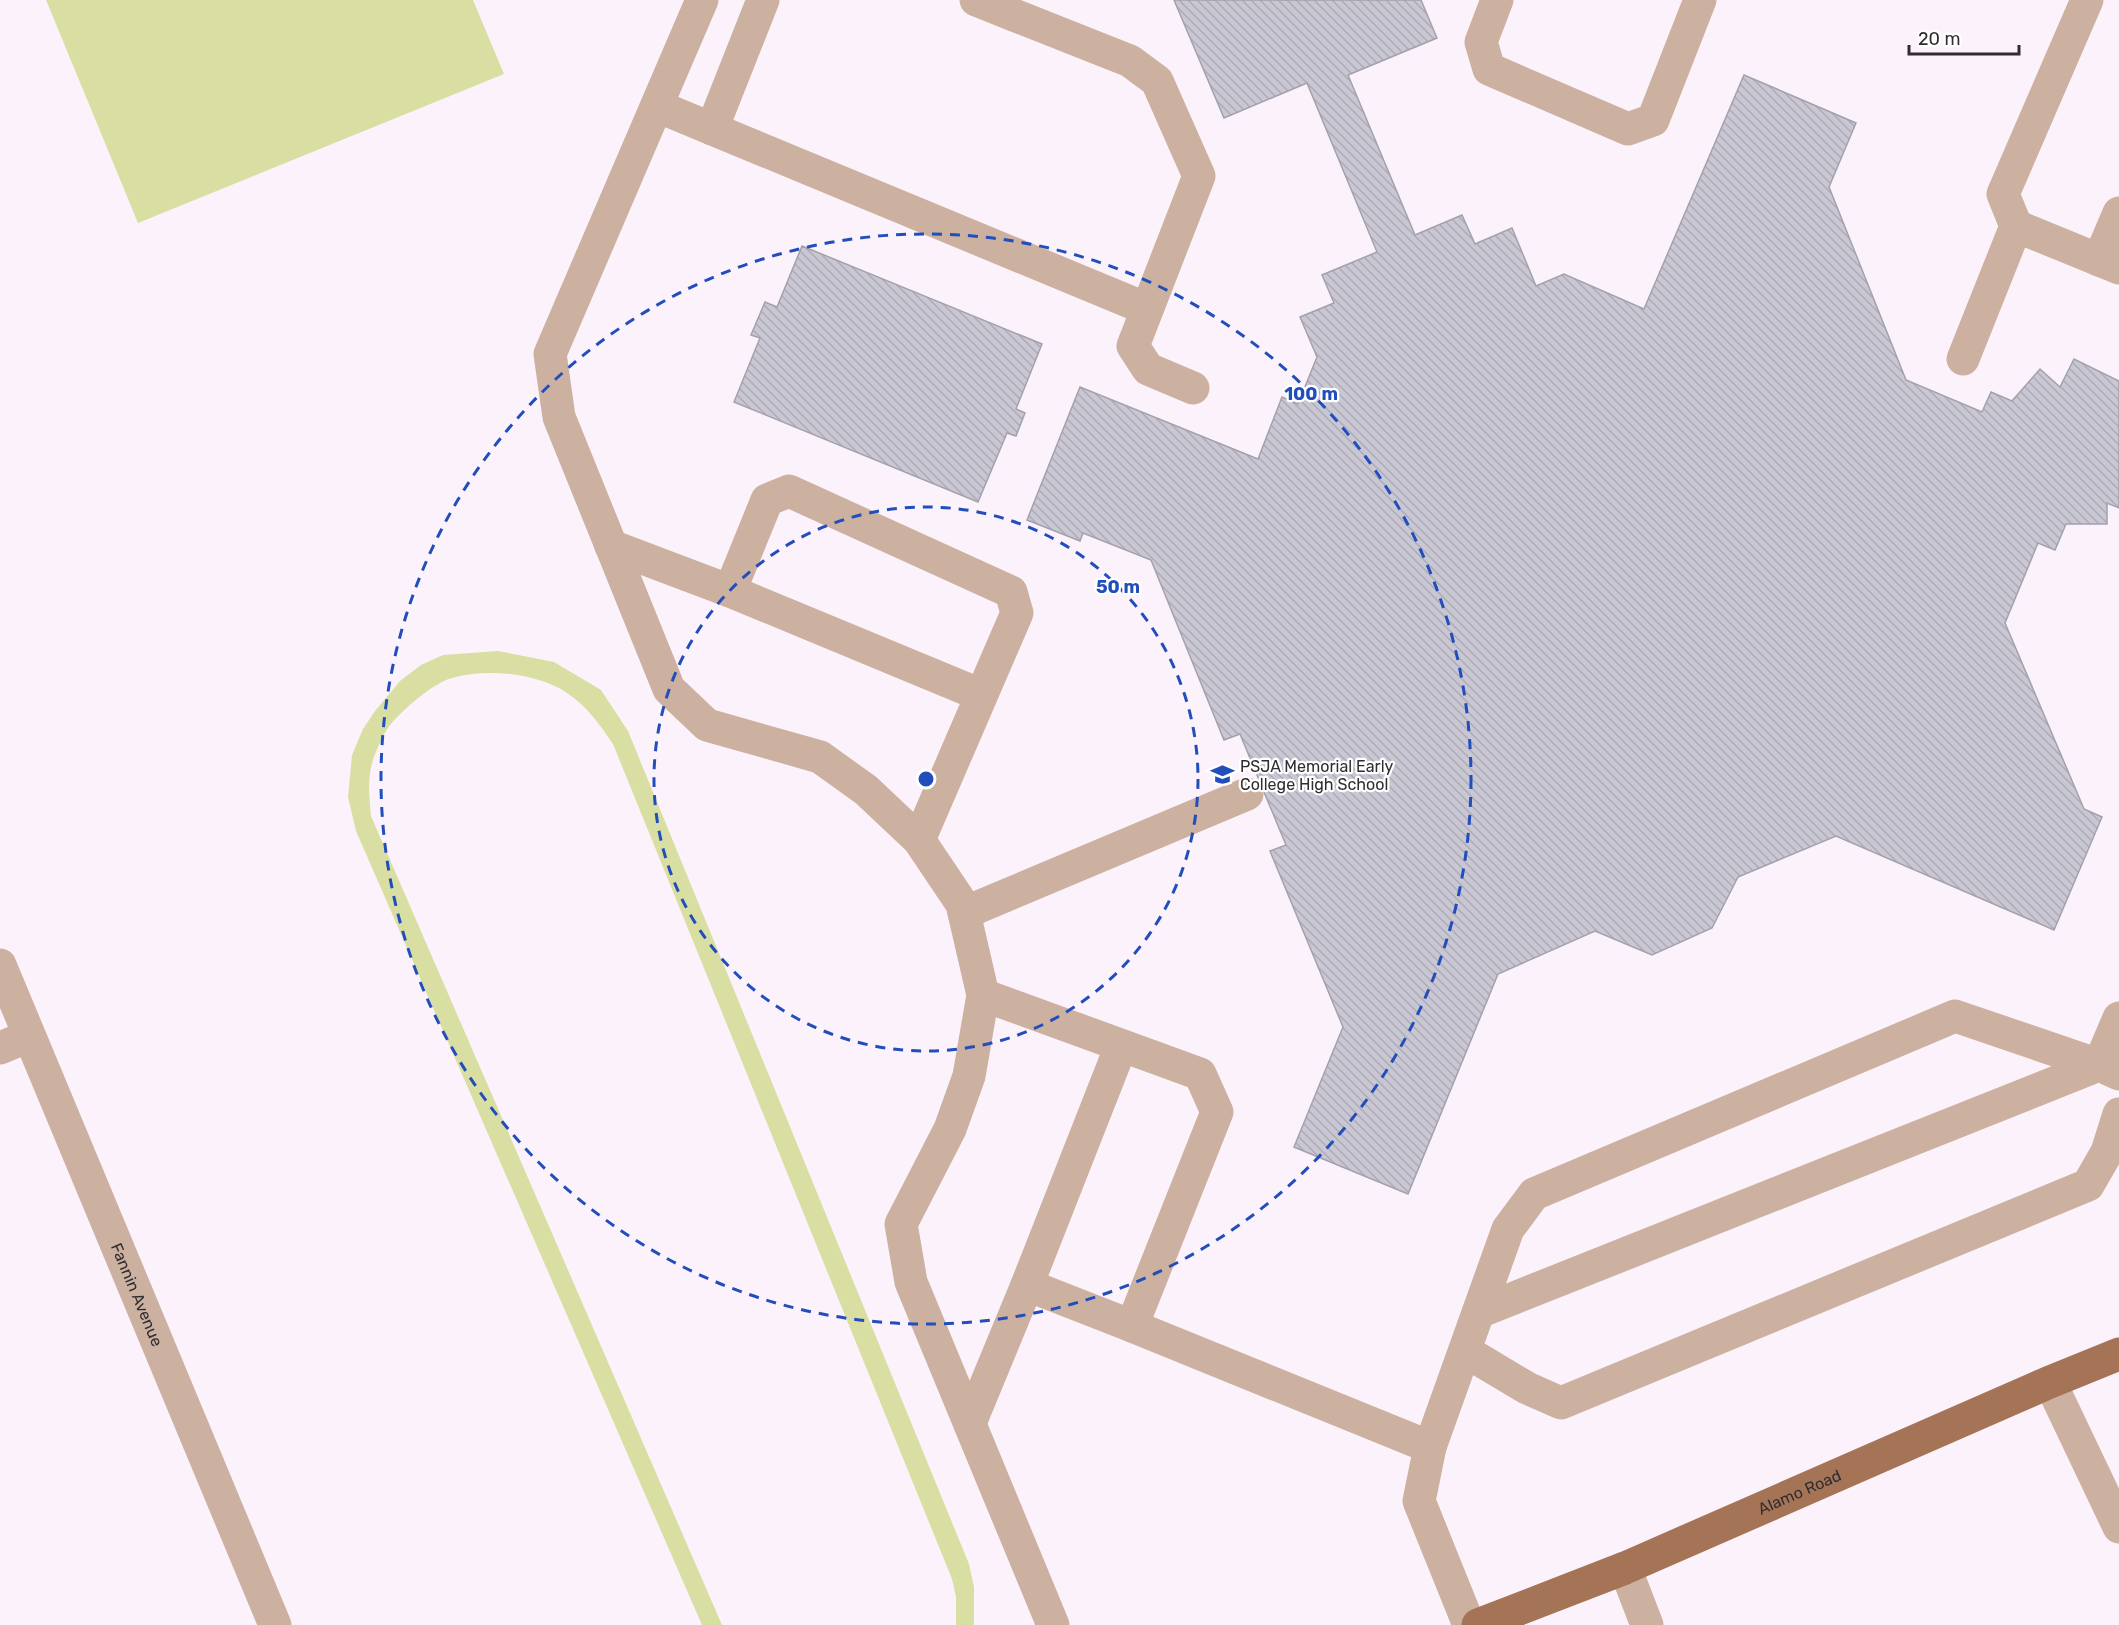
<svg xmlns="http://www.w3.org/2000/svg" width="2119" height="1625" font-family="Rubik,sans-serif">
<defs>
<pattern id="building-back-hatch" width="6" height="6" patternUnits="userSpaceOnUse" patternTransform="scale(1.5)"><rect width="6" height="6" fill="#c9c7d3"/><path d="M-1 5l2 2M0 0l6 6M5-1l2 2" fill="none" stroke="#adabb5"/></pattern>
</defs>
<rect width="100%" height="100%" fill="#fcf2fc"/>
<g fill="#d9dfa3">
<polygon points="46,0 473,0 504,74 138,223"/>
<path d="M498 651 554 662 601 690 628 731 969 1564 974 1587V1625H956V1597L952 1579 613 744C600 725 587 706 567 693 537 673 487 668 452 678 435 682 402 710 391 724 384 732 378 747 374 757 367 776 369 796 371 816L722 1625H702L356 831 348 797 352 755 363 729 375 711 400 681 421 665 443 655Z"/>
</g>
<g fill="url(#building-back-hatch)" stroke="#a2a1ac" stroke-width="1.5">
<polygon points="1174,0 1421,0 1437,38 1348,75 1415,235 1462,215 1475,244 1512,228 1536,286 1564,274 1644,309 1744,75 1856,123 1829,187 1906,380 1982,412 1991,392 2012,401 2040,369 2060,387 2074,359 2119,381 2119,508 2107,503 2107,524 2066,524 2055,550 2038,543 2005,623 2084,809 2102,817 2054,930 1836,836 1738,877 1712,928 1652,955 1595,931 1498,974 1408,1194 1294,1147 1343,1027 1270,851 1286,845 1240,734 1224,740 1151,560 1083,533 1080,541 1027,520 1080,387 1258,459 1282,397 1298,404 1317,357 1300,317 1334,303 1322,275 1377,252 1307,83 1224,118"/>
<polygon points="802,246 1042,344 1016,409 1025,413 1016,436 1007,433 978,502 734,402 760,338 751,335 765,302 777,307"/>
</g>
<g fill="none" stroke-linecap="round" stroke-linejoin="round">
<g stroke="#ccb0a0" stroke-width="33">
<polyline points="702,0 550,354 559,417 669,689 707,725 820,757 866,790 919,840 962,904 983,995 969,1076 950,1129 901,1224 911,1282 1053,1625"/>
<polyline points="976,0 1130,61 1157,81 1199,176 1133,346 1148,369 1193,388"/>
<polyline points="1497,0 1481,42 1489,69 1628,129 1653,120 1700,0"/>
<polyline points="657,106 1147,309"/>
<polyline points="712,129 763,0"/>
<polyline points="2016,226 2003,194 2087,0"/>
<polyline points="2099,260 2119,213"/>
<polyline points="1963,359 2016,226 2119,268"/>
<polyline points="611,546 730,591"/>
<polyline points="919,840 1017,613 1011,592 789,491 767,500 730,591 981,695"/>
<polyline points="964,913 1247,794"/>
<path id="s1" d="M0 965 275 1625"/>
<polyline points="0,1048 29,1036"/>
<polyline points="1027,1285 1121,1046"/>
<polyline points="1479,1312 2099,1065 2119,1018"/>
<polyline points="1132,1326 1430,1447 1419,1501 1469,1625"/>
<polyline points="1465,1351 1527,1388 1561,1403 2088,1185 2107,1152 2119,1114"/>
<polyline points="2050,1382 2119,1527"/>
<polyline points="970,1423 1027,1285 1132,1326 1217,1112 1200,1074 983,995"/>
<polyline points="1430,1447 1508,1229 1534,1194 1955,1016 2099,1065 2119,1074"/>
<polyline points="1625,1568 1647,1625"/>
</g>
<path stroke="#a57457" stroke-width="33" id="s2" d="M1478 1625 1625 1568 2050 1382 2119 1354"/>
</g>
<g fill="none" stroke="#224ebc" stroke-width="3" stroke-dasharray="10 8">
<circle cx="926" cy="779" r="272"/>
<circle cx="926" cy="779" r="545"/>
</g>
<defs>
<symbol id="school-bare" viewBox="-9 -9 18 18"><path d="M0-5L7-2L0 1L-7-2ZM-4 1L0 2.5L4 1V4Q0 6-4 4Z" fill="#224ebc" stroke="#fff" stroke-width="2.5" paint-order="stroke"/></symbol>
</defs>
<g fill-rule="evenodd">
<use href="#school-bare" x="1206" y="758" width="33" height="33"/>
</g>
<g text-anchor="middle" stroke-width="4.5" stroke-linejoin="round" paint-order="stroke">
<g font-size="16" fill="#302d30" stroke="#fff" text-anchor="start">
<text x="1240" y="772">PSJA Memorial Early<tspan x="1240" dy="18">College High School</tspan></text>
</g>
<g font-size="16" fill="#302d30" stroke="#fff">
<text dy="6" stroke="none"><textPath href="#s1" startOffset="357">Fannin Avenue</textPath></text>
<text dy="6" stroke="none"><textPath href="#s2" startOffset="348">Alamo Road</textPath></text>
</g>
</g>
<circle cx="926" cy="779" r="9" fill="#224ebc" stroke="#fff" stroke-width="3"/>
<g font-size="18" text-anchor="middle" font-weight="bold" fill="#224ebc" stroke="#fff" stroke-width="4.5" stroke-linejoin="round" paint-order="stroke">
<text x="1311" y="400">100 m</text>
<text x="1118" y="593">50 m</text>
</g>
<path d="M1909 45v9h110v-9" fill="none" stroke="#302d30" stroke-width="3"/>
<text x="1918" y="45" font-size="18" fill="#302d30" stroke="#ffffff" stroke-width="4.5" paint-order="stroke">20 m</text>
</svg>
